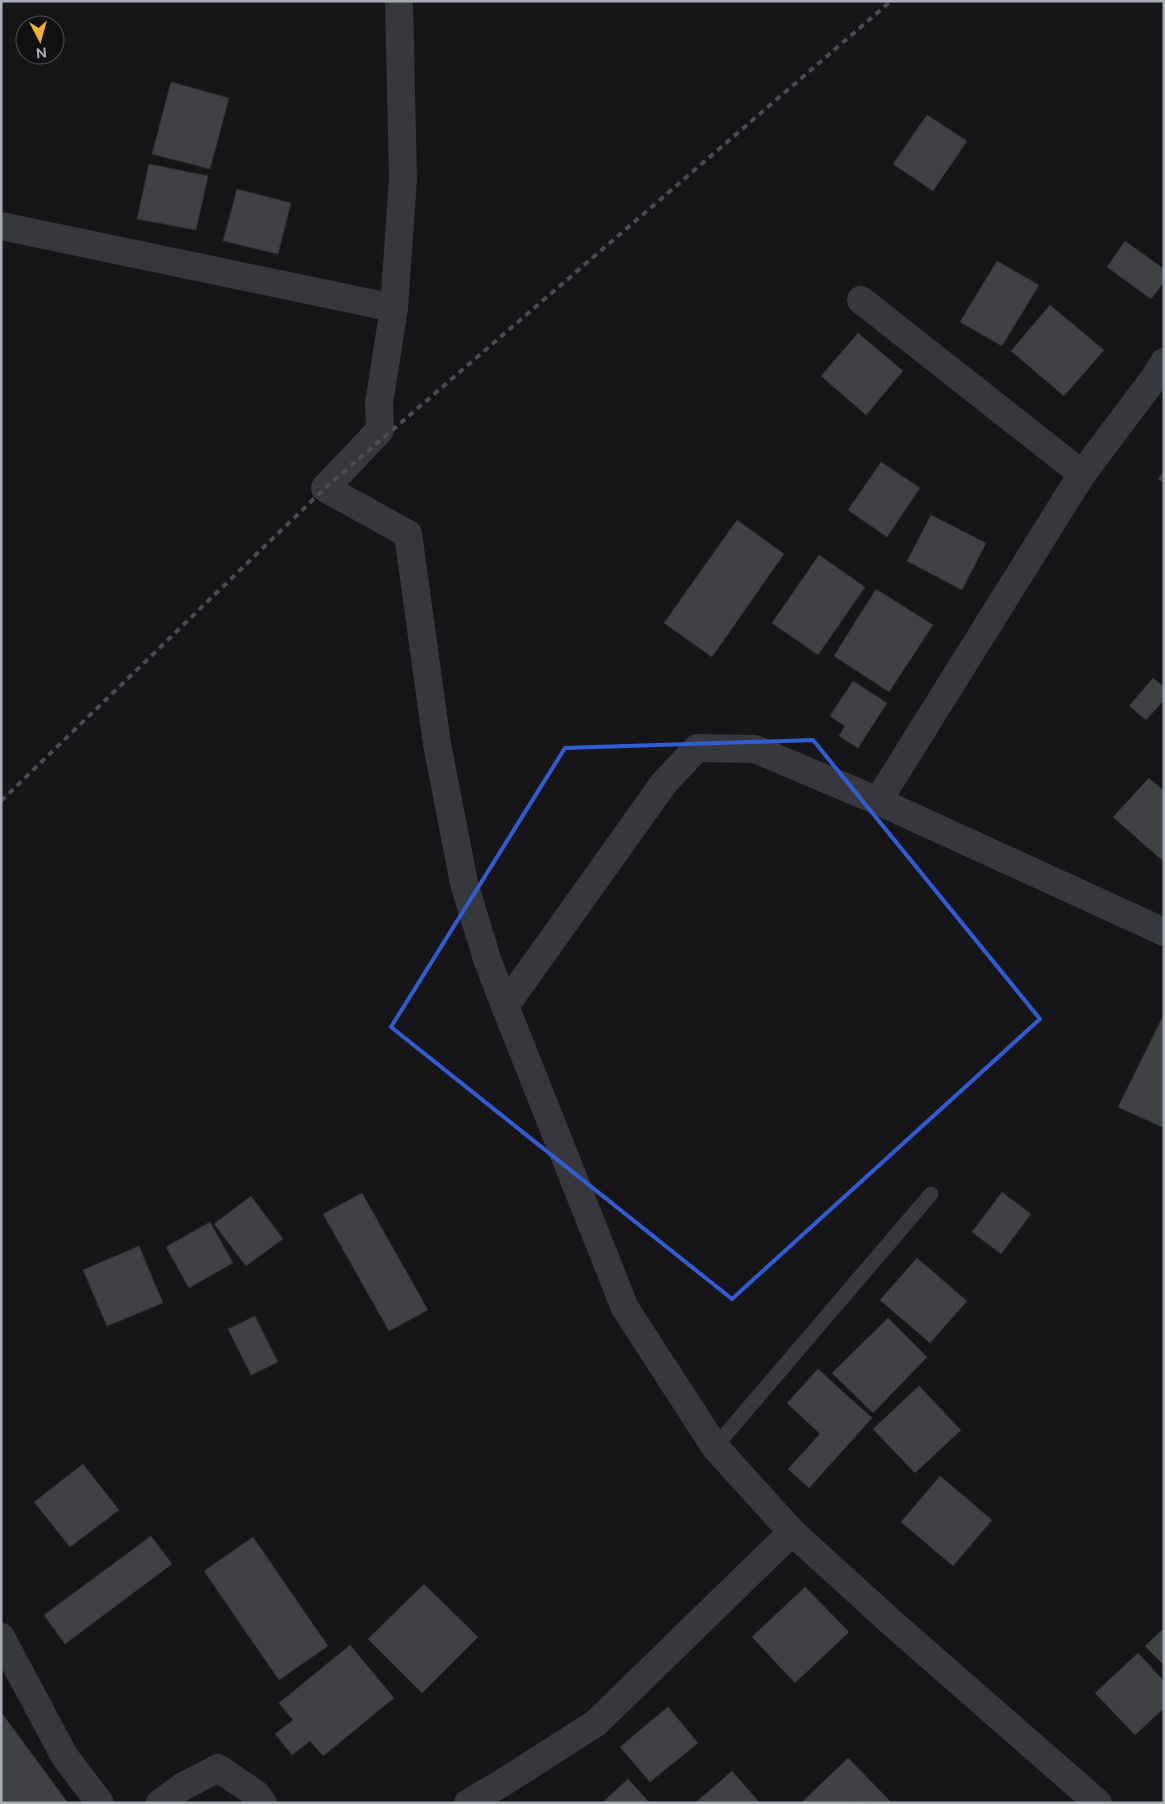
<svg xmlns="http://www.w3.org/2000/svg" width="1165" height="1804" font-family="Figtree,sans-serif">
<rect width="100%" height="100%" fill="#161618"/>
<g fill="#404145" stroke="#303034">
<polygon points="171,82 229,98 210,169 152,154"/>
<polygon points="927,115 967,141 933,191 893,164"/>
<polygon points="149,164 208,176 196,230 137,219"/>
<polygon points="237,189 291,203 278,254 223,241"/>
<polygon points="1125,241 1164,269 1164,282 1151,299 1107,267"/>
<polygon points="997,261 1039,285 1002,346 960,322"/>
<polygon points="1050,305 1104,350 1064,396 1011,351"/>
<polygon points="858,333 903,371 866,415 821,376"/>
<polygon points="881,462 920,488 887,537 848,510"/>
<polygon points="1164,471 1164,483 1158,479"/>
<polygon points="931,515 986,543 962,590 907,561"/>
<polygon points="737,520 784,554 712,657 664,623"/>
<polygon points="819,555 865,587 818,655 772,623"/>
<polygon points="876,589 933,625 889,692 834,656"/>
<polygon points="1153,678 1164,687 1164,700 1146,720 1129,706"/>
<polygon points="853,681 887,703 858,748 839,736 845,726 830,716"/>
<polygon points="1149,778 1164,791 1164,862 1113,817"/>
<polygon points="1164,1014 1164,1128 1118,1107"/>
<polygon points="1002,1192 1031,1214 1001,1254 972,1232"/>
<polygon points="362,1193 428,1310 389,1331 323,1214"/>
<polygon points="251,1196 283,1239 246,1266 214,1224"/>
<polygon points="210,1222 233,1263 189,1288 166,1247"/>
<polygon points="139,1246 163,1303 107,1326 83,1270"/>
<polygon points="917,1258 967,1301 930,1343 880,1300"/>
<polygon points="255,1316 278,1362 251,1375 228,1329"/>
<polygon points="888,1318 927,1357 873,1413 832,1373"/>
<polygon points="818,1369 872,1418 809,1488 788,1469 820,1434 787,1403"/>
<polygon points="919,1386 961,1430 915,1473 873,1429"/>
<polygon points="83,1464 119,1510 70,1547 34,1502"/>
<polygon points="940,1476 992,1520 953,1566 901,1522"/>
<polygon points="151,1536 172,1564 65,1644 44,1615"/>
<polygon points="253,1537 328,1646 279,1680 204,1571"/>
<polygon points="424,1584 478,1637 422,1693 368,1639"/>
<polygon points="805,1587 849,1632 795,1683 752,1637"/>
<polygon points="1164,1628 1164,1665 1145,1646"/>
<polygon points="350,1645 394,1698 323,1756 310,1741 292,1755 275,1734 293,1720 279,1703"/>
<polygon points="1138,1653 1164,1681 1164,1708 1135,1735 1095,1693"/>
<polygon points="668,1707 698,1743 650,1782 620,1747"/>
<polygon points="1,1712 68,1803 1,1803"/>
<polygon points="848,1758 891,1802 801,1803"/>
<polygon points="732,1771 760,1803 695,1803"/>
<polygon points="628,1779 650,1803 602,1803"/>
</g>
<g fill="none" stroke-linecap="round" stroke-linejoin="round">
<polyline stroke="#37383d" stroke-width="15" points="715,1447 931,1194"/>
<g stroke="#37383d" stroke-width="28">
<polyline points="399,1 403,179 394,308 379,403 380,430 325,488 408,534 437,744 464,883 487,959 505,1006 625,1308 715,1447 792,1532 891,1622 1098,1803"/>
<polyline points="1,226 394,308"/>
<polyline points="861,300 1082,474"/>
<polyline points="878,801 1082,474 1155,377 1164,362"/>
<polyline points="505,1006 664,783 697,748 755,749 878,801 1164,932"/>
<polyline points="1,1637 65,1757 100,1803"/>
<polyline points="160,1803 182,1787 218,1768 256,1794 263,1803"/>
<polyline points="468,1803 499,1785 596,1723 792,1532"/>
</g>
<polyline stroke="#4a4c52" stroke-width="4" stroke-dasharray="6 5" stroke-linecap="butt" points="1,801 325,488 891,1"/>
</g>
<path fill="none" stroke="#325cd3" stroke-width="4" stroke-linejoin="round" d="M813 740 1040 1019 732 1299 391 1027 565 748Z"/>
<rect width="1165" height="1804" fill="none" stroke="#a8adb8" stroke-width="5"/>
<g transform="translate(40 40) rotate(174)"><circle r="24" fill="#111113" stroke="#4d4f55"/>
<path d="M0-4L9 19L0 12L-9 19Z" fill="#f2b134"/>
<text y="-8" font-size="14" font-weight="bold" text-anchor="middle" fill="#a8adb8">N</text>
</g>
</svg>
